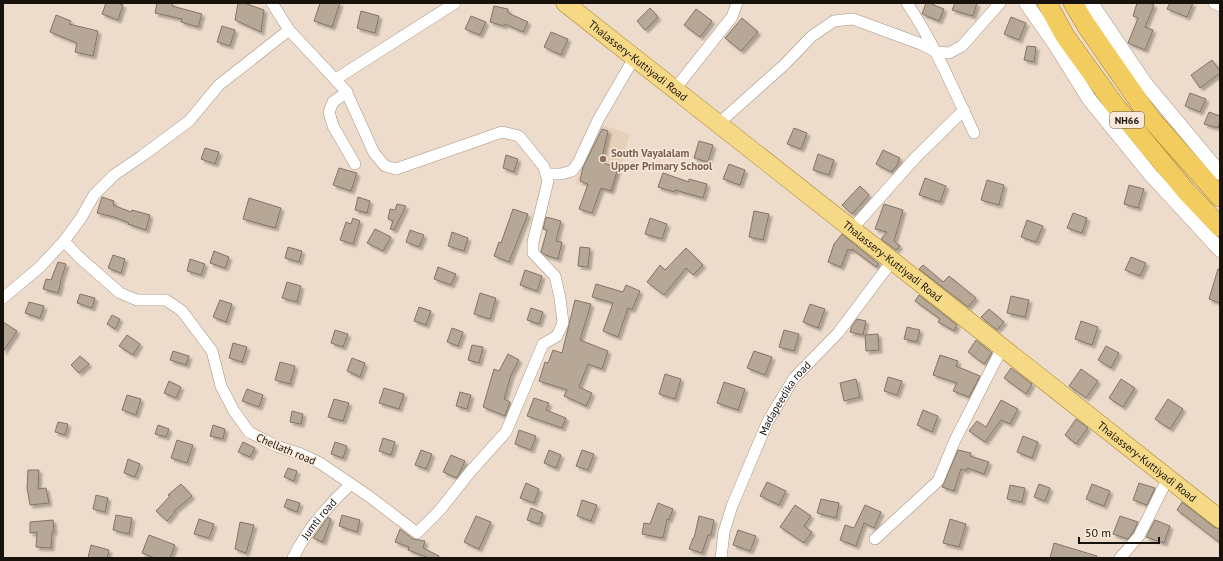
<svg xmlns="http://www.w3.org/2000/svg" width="1223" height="561" font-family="'PT Sans',sans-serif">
<defs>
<filter id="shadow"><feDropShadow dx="3" dy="3" stdDeviation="1" flood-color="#0004"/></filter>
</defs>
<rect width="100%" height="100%" fill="#eddccb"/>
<polygon fill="#e7d0ba" points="593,122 630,134 613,194 576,184"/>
<g fill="#b6a797" stroke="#837465" filter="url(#shadow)">
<polygon points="106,3 117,3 123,5 118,20 102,14"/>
<polygon points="157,3 173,3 172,6 202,14 198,27 181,22 182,19 155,13"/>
<polygon points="238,3 244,3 264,10 261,32 235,20"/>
<polygon points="320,3 340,3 332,27 314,21"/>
<polygon points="926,3 929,3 944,9 939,21 922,14"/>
<polygon points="955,3 977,3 973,16 952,10"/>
<polygon points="1137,3 1149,3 1154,5 1145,27 1153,30 1145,50 1128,43 1138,18 1133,16"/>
<polygon points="1170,3 1193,3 1187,17 1167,9"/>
<polygon points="494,6 508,9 508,13 528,22 523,32 505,24 504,26 490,22"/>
<polygon points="650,8 658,17 645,30 637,21"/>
<polygon points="696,9 712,21 700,37 684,25"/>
<polygon points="361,11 379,16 375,33 357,28"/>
<polygon points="56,15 71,21 69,24 98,31 93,56 75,52 77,43 50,32"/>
<polygon points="471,16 486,22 480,35 465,29"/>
<polygon points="1011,17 1026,23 1019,40 1004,34"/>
<polygon points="742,18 758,32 741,51 725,38"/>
<polygon points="222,26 235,30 230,46 217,42"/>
<polygon points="551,32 568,39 561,55 544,47"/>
<polygon points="1027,46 1036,47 1034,62 1024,60"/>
<polygon points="1212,60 1220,71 1220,73 1200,88 1191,75"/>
<polygon points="1190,93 1206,99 1200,112 1185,106"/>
<polygon points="1209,112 1220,116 1220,122 1218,128 1204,124"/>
<polygon points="794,128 807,133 801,149 787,144"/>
<polygon points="602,129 608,131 601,162 618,168 611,191 601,188 592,213 579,209 588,184 580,181 583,167"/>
<polygon points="699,141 713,145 708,162 694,158"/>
<polygon points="205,148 219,152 215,164 201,159"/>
<polygon points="883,150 900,158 896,167 891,172 876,164"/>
<polygon points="818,154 834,160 829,175 813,170"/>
<polygon points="506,155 518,159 514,172 503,168"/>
<polygon points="729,164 745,170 740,185 723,179"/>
<polygon points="339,168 357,173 351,191 333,185"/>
<polygon points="663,173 689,182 689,179 707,184 703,198 675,190 674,192 658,187"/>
<polygon points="925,178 946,186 940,202 919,195"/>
<polygon points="987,180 1004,185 999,205 981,200"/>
<polygon points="1129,185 1144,189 1138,208 1124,204"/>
<polygon points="860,186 869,195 852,214 842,205"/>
<polygon points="102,197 114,201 113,205 131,212 132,210 150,215 146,230 128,224 129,223 114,217 97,213"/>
<polygon points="358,197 370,201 367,213 355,210"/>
<polygon points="249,198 281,208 275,228 243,219"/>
<polygon points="397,204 406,206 394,230 390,229 393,221 388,219 390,209 395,210"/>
<polygon points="884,204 903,210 894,241 900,246 896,250 881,239 887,232 875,229"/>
<polygon points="513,209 528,214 509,262 494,256 499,242 501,243"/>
<polygon points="754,211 769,214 763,240 749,237"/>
<polygon points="1073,213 1087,218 1082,233 1067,228"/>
<polygon points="546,217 561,221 556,241 562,242 558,259 545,255 541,252 547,230 543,229"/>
<polygon points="353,218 360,221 353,244 340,240 346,222 351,224"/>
<polygon points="650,218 667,224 662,239 645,234"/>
<polygon points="1027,220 1043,226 1036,242 1021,237"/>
<polygon points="375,229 391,237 383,251 367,243"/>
<polygon points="410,230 424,235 419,247 406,242"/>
<polygon points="452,232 468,238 464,251 448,246"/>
<polygon points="842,234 879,264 876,267 852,249 851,251 848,249 841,267 828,262 834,244"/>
<polygon points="288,247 302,251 299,262 285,258"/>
<polygon points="580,247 590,248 588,267 578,266"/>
<polygon points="686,248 703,265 693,275 686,268 664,295 647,282 660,265 665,270"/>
<polygon points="214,251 229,257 225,268 210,263"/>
<polygon points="113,255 125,259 121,273 108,268"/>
<polygon points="1131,257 1146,263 1140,276 1125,270"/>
<polygon points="190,259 205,264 201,275 187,271"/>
<polygon points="58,262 66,264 60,283 61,283 58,293 43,289 46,279 51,280"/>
<polygon points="923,265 943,282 949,276 976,298 968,307 919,269"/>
<polygon points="438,267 456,274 451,285 434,279"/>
<polygon points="1218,269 1220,269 1220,303 1209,299"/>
<polygon points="525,270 542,276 537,291 520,285"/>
<polygon points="287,282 301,286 297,302 282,298"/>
<polygon points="596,284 623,292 626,285 640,291 632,310 628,308 618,337 603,331 613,303 592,297"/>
<polygon points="480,293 496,298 490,319 474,314"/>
<polygon points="80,294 95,298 92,308 77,303"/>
<polygon points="919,295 957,325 954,331 938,322 940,319 915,301"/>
<polygon points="1011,296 1029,300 1025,317 1007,313"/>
<polygon points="220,300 232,304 226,322 213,317"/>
<polygon points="575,300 591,304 580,340 608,351 602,369 588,364 579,387 592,393 586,406 564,396 567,390 539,381 545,362 548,363 553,350 562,353"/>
<polygon points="29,302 44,306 40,318 25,313"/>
<polygon points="810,304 825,309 818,328 803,322"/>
<polygon points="419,307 431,311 426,325 414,321"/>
<polygon points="531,308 543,312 539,324 527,320"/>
<polygon points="989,309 1004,322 997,330 981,317"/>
<polygon points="112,315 120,319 115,329 107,324"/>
<polygon points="857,319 866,321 863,335 850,332 852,326"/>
<polygon points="1081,321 1098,327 1092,345 1075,339"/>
<polygon points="3,322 17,331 3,352"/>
<polygon points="907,327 920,330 917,342 904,339"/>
<polygon points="452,328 463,332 458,346 447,342"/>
<polygon points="335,330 348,334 343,347 331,343"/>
<polygon points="784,330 799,334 794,351 779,347"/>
<polygon points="878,334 879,350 866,351 865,335"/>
<polygon points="127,335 140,344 133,355 119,346"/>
<polygon points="976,340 992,353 984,364 968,352"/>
<polygon points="233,343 247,347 242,362 229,358"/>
<polygon points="472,345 483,347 479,363 468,360"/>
<polygon points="1106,346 1119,353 1111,368 1098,360"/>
<polygon points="173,351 189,356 186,365 170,360"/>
<polygon points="754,351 772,357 765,375 747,368"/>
<polygon points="508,354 519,360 511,375 504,399 510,402 505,416 483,407 494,369 499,371"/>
<polygon points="940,355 958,361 956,366 980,376 969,397 953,391 957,383 933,375"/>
<polygon points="80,356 89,364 79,373 71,365"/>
<polygon points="352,358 365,363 360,377 347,371"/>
<polygon points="280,362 295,366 290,384 275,380"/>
<polygon points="1011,368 1032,384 1026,394 1004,378"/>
<polygon points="1081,369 1098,381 1086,398 1069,386"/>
<polygon points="665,374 681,379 675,399 659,394"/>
<polygon points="888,377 902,381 897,395 884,391"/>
<polygon points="856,379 860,397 844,401 840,383"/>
<polygon points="1121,379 1135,388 1123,407 1109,398"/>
<polygon points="169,381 181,387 176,398 164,393"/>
<polygon points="724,382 745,389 738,410 717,403"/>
<polygon points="384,388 404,394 399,409 379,403"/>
<polygon points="247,389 263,395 259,407 242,401"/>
<polygon points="460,392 471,395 467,409 456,406"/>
<polygon points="127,395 141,399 136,415 122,410"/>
<polygon points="534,398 549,403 546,410 566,418 562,428 527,416"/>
<polygon points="334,399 349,403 343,421 328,417"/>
<polygon points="1168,399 1183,409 1170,429 1155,419"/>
<polygon points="1001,400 1018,409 1010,424 1001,420 985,442 969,431 977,421 986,427"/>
<polygon points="923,410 938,416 932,432 917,425"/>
<polygon points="292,411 303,414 301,424 290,422"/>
<polygon points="1076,419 1088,428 1076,444 1065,435"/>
<polygon points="58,422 68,424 65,435 55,432"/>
<polygon points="158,425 169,429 166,437 155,434"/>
<polygon points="213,425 225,429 223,439 210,436"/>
<polygon points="519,430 536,436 531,450 515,444"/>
<polygon points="1023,436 1038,442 1032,458 1017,452"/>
<polygon points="383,438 395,442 391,455 379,451"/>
<polygon points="177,440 193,445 187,463 171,458"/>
<polygon points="243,442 255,448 250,457 238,452"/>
<polygon points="335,442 347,446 343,458 331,454"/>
<polygon points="421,450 432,454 426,469 415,465"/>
<polygon points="549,450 561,455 556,468 544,463"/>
<polygon points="582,450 594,454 588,470 576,466"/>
<polygon points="958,450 971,453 970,456 989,462 984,474 967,468 966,471 961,469 954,491 942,487"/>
<polygon points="451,455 465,461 457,478 443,472"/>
<polygon points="128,459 140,464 135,477 124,473"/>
<polygon points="288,468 297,471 294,481 284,477"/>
<polygon points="28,470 39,470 38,489 46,488 49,503 30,505 27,488"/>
<polygon points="767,482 786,491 779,505 760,496"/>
<polygon points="526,483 539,489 534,503 520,498"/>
<polygon points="1139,483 1155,488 1147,505 1133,500"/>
<polygon points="181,484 192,496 174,511 175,512 167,521 156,511 170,496 168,495"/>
<polygon points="1039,484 1050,488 1045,501 1034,497"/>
<polygon points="1092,484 1110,491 1104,506 1086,499"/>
<polygon points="1010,485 1025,488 1022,502 1007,499"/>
<polygon points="96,495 108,498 105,512 93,509"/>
<polygon points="287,499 300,503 297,512 284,507"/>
<polygon points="821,499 839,503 836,518 817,513"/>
<polygon points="582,500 597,505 591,521 577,516"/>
<polygon points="1182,502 1214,527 1220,529 1220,543 1177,510"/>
<polygon points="658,503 673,509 669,520 667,519 663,538 642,534 644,523 650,524"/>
<polygon points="795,505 811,516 804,526 812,532 804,543 780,527"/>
<polygon points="865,505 881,512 874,528 864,523 856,546 840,540 845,525 854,528"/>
<polygon points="531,508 543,513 539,524 527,520"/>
<polygon points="116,515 132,518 129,534 113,530"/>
<polygon points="342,515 360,520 357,532 339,526"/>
<polygon points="476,516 491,522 479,549 464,542"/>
<polygon points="699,516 714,520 711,535 708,535 702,553 689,549 693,538 694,538"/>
<polygon points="1120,516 1138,522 1133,532 1128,539 1113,534"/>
<polygon points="328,517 331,519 323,542 313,538"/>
<polygon points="199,519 214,524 209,538 194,534"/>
<polygon points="950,519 966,524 959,547 943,543"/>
<polygon points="53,520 54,532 52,532 51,548 36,547 37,532 30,533 30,522"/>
<polygon points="1155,520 1170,526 1164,543 1146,537"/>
<polygon points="240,522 254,525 246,553 235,549"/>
<polygon points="400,529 413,539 425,541 423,548 439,556 438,558 429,558 408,550 409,547 395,542"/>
<polygon points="738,530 756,536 750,551 733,545"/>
<polygon points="149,535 175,545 170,558 155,558 142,553"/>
<polygon points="1054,543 1097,556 1096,558 1050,558"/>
<polygon points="91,545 109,550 107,558 88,558"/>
</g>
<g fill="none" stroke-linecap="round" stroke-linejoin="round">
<defs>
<g id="minor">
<polyline points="272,3 289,30"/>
<path d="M907 3C935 45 953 88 974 133"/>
<polyline points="1214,3 1220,6"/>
<polyline points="336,79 455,3"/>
<polyline points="674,90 732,17 737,3"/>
<polyline points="347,92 333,102 329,112 333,126 355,164"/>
<polyline points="718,124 784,65 812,36 834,21 853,19 921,44 937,52 949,53 962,46 1000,3"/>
<polyline points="546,174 561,174 572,171 578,163 598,120 634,58"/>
<polyline points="852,229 916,157 964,110"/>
<polyline points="3,298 40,267 64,241 81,218 94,195 114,175 142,156 189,121 219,85 289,30 346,91 374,153 385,166 396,169 502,132 519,136 544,167 548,181 533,242 533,253 555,276 560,298 563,323 557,336 543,344 506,432 470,472 440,510 417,533 370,497 320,463 301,454 276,446 249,432 234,411 221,386 212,351 182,311 166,300 137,300 120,293 79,257 64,241"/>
<polyline points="875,539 938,481 955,440 1002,348"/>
<path id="s1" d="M293 558C307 529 327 506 351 484"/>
<path id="s2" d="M721 558 724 532 732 506 768 421 794 378 838 333 892 261"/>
<polyline points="1120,558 1139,536 1168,478"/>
</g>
<g id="tertiary">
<polyline points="1026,3 1056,46 1089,99 1150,174 1220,250"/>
<polyline points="1091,3 1145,83 1220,173"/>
</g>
<g id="primary">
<path id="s3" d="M565 3 1220 519"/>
</g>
<g id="trunk">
<polyline points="1047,3 1065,36 1117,108 1186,191 1220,227"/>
<polyline points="1073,3 1086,25 1151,119 1220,197"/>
</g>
</defs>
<use href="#minor" stroke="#a39384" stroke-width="12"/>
<use href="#tertiary" stroke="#a39384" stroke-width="15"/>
<use href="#primary" stroke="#a48228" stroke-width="19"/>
<use href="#trunk" stroke="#a48228" stroke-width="20"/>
<use href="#minor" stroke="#fff" stroke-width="11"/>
<use href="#tertiary" stroke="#fff" stroke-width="14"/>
<use href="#primary" stroke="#f6d987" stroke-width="18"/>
<use href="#trunk" stroke="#f3cc5f" stroke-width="19"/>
</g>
<circle fill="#8d6e63" stroke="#fae9d8" stroke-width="1.5" cx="603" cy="159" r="4"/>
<g text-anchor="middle" stroke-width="3" stroke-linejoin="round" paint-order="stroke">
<rect fill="#fae9d8" stroke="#5b5249" stroke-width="1" x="1110" y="112" width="34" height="16" rx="3"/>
<g font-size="10" font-weight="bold" fill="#17120c">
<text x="1127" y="124">NH66</text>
</g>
<g font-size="11" fill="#17120c" stroke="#fae9d8">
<text dy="4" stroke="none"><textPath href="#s3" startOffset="93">Thalassery-Kuttiyadi Road</textPath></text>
<text dy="4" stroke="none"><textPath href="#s3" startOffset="417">Thalassery-Kuttiyadi Road</textPath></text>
<text dy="4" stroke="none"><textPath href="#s2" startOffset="174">Madapeedika road</textPath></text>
<text transform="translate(286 449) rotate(23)" y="4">Chellath road</text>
<text dy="4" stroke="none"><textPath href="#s3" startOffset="741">Thalassery-Kuttiyadi Road</textPath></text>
<text dy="4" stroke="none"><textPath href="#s1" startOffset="47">Jumti road</textPath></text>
</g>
<g font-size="11" font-weight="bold" fill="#785e54" stroke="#fae9d8" text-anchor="start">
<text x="611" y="157">South Vayalalam<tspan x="611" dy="13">Upper Primary School</tspan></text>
</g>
</g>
<rect width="1223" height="561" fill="none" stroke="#17120c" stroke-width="8"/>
<path d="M1079 537v6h80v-6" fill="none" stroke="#17120c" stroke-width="2"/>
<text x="1085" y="537" font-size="12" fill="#17120c" stroke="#fae9d8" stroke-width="3" paint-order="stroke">50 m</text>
</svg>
